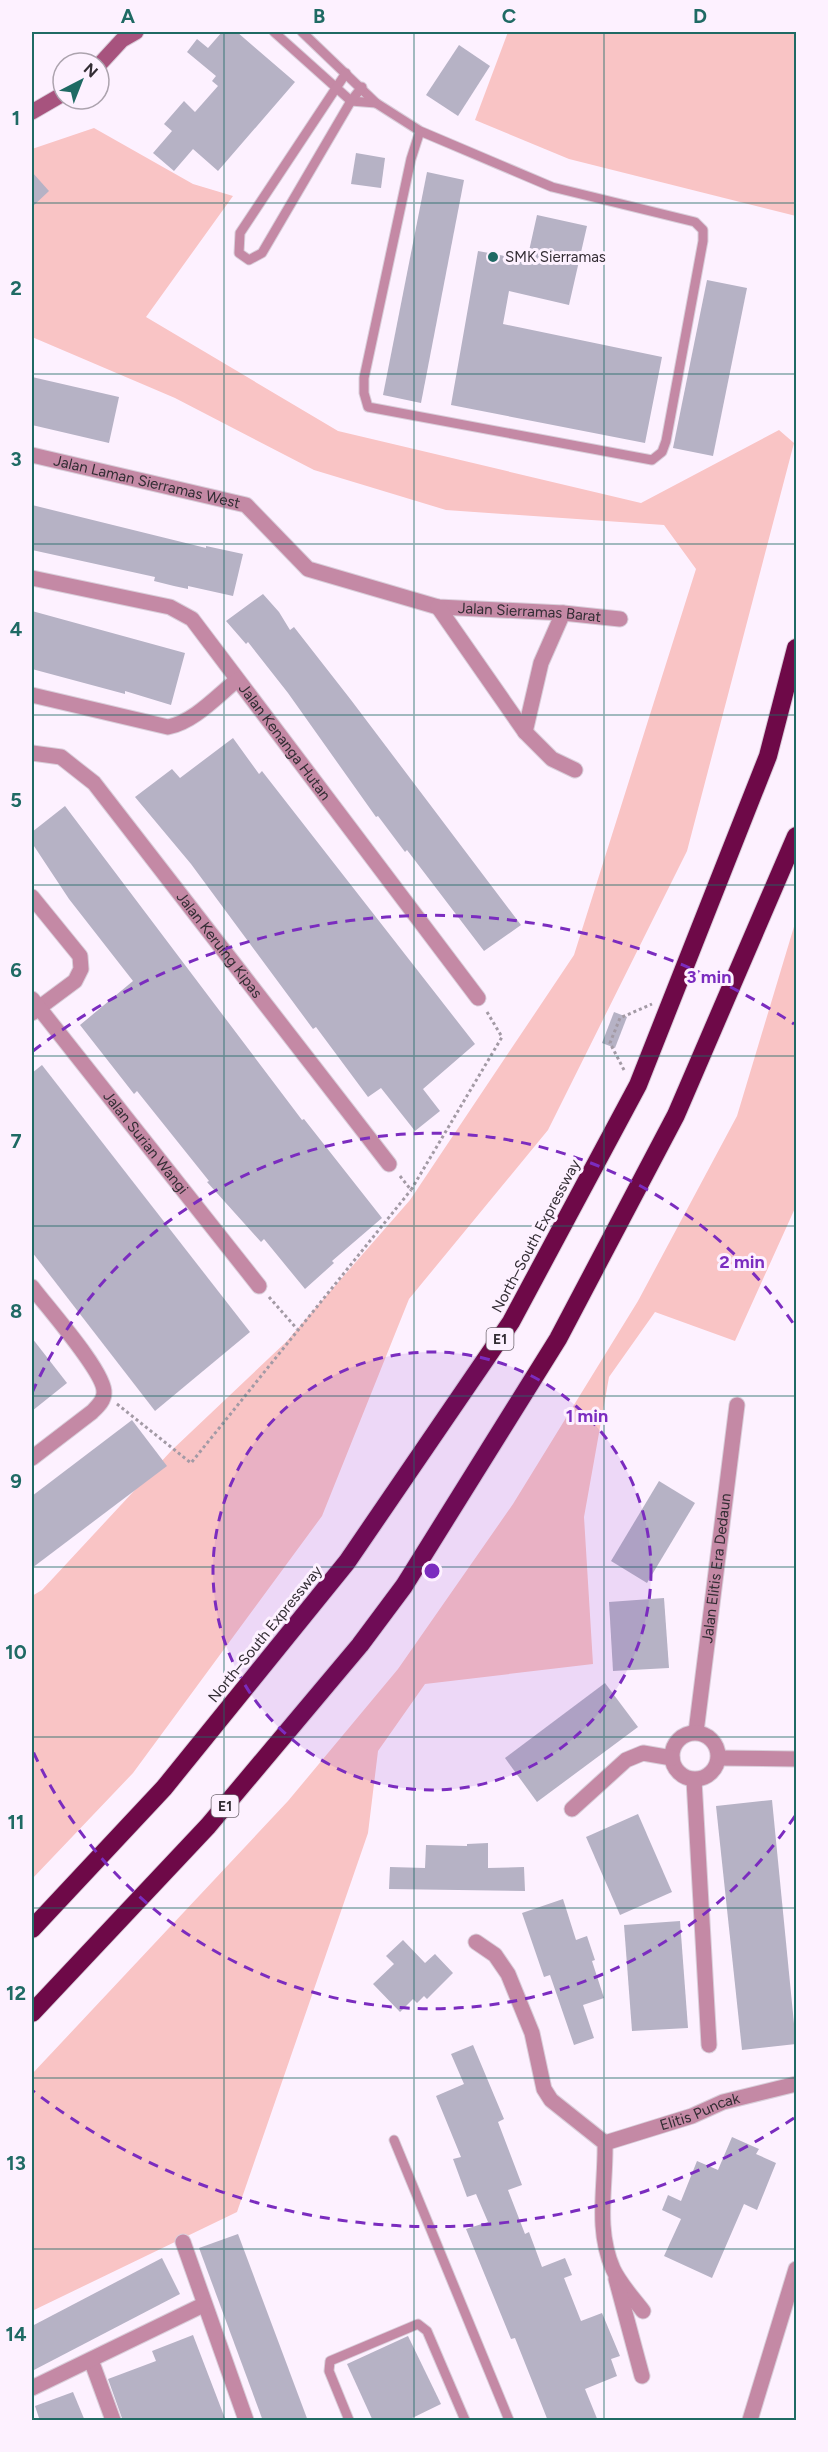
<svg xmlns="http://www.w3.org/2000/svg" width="828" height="2452" font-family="Figtree,sans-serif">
<rect width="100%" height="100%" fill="#fdf1ff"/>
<g fill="#f9c4c5">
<polygon points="508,32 796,32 796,216 569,159 475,120"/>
<polygon points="94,128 193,184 233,196 146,317 338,431 641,503 779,430 794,443 687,851 548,1130 409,1299 322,1516 133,1773 32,1879 32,1596 42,1590 172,1450 286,1342 410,1200 574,955 696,569 664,525 446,510 314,470 175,398 32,337 32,149"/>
<polygon points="796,920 796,1206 735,1341 655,1312 609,1377 584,1517 593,1664 425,1684 378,1751 368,1833 237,2212 32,2311 32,2074 288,1801 398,1669 513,1504 638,1301 737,1116"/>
</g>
<g fill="#b6b2c5">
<polygon points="222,32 237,32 295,82 218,171 193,149 174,171 153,153 172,131 164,124 184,101 195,112 218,86 212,81 216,76 187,52 197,39 208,48"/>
<polygon points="459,45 490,66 458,116 426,95"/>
<polygon points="356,153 385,158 381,188 351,184"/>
<polygon points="32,172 49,191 32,207"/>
<polygon points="427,172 464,180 421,403 383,395"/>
<polygon points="537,215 587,226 569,305 509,291 503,324 662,357 645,443 451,405 478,251 527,260"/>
<polygon points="707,280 747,288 713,456 673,448"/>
<polygon points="32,377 119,397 109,443 32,425"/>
<polygon points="32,505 206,548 206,546 243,554 233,596 188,586 188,589 174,586 154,581 155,577 32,550"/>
<polygon points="263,594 279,612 290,630 294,627 351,700 521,925 484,951 407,850 405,852 378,816 376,817 288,693 248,642 246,644 226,621"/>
<polygon points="32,611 185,653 171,705 125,691 125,694 32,669"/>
<polygon points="233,738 259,774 262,771 475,1044 423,1089 440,1111 415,1131 381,1088 368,1097 316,1027 313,1029 191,864 135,797 172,769 180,778"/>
<polygon points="65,806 302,1120 304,1119 382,1218 332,1261 334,1263 305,1289 264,1239 261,1242 207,1182 209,1181 137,1091 134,1094 80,1025 133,981 69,899 32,843 32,832"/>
<polygon points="614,1012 627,1017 615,1048 602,1043"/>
<polygon points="42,1065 250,1332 155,1411 32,1252 32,1073"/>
<polygon points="32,1338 67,1383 32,1411"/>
<polygon points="132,1420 167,1466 32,1568 32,1496"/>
<polygon points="659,1481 695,1503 647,1583 611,1561"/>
<polygon points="664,1598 669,1668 613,1671 609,1602"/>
<polygon points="605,1683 638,1727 537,1802 505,1758"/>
<polygon points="772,1800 796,2044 742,2050 716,1806"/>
<polygon points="638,1814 672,1892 620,1915 586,1837"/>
<polygon points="488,1843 488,1868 524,1867 525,1891 389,1889 390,1867 425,1868 426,1845 467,1846 467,1844"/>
<polygon points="563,1899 576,1940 587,1936 595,1960 592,1961 604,1998 583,2005 594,2038 574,2045 550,1975 544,1977 522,1913"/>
<polygon points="680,1921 688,2028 632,2031 624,1925"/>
<polygon points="403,1940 425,1963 435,1954 453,1973 427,1999 424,1996 417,2003 413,1999 400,2012 373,1984 394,1964 386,1956"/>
<polygon points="473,2045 504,2119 498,2122 522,2185 508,2190 525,2234 529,2232 542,2267 565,2258 572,2275 564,2278 581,2321 602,2313 620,2356 611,2359 617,2376 585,2389 598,2421 548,2421 515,2338 511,2339 466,2229 488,2222 476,2194 467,2197 453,2159 461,2157 436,2096 464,2084 451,2054"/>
<polygon points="732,2137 759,2149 756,2154 776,2163 757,2210 744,2204 712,2278 664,2256 681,2219 662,2210 668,2195 681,2201 697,2161 718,2170"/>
<polygon points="238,2234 308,2421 263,2421 199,2248"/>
<polygon points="162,2258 180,2294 32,2371 32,2326"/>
<polygon points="193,2335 226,2421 123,2421 108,2379 156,2361 152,2351"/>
<polygon points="408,2336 441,2404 406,2421 373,2421 347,2364"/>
<polygon points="73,2392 85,2421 40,2421 35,2406"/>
</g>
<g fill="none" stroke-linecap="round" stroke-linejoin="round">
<defs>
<g id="lane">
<polyline points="274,32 351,101 376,103"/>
<polyline points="302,32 376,103 420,131 552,187 695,222 703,230 703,241 666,441 662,452 652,460 368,407 364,393 364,378 411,159 420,131"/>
<polyline points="346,73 240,233 239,253 249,260 262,253 351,101 362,87"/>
<polyline points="394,2140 509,2420"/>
<polyline points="349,2420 329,2371 330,2361 418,2324 427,2331 465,2420"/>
</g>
<g id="street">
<path id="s1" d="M32 455 246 505 308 569 438 607 563 613 620 619"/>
<path id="s2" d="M32 578 170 607 192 619 478 998"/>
<polyline points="438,607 525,732 552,759 575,770"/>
<path d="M32 695 168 727C194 722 217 696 237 680"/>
<polyline points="525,732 541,663 563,613"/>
<path id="s3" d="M32 753 61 757 94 783 389 1164"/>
<polyline points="32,897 80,956 81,969 75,981 32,1013"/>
<path id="s4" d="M32 999 259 1286"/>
<path d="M32 1287C46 1306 106 1373 104 1393 104 1401 97 1407 92 1412L32 1458"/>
<path id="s5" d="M696 1732 737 1405"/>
<circle cx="695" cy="1756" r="23"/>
<polyline points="719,1758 796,1759"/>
<polyline points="694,1780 709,2045"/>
<polyline points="572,1809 626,1760 643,1753 672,1758"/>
<path d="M476 1942 495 1955 508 1974 532 2033 544 2089 551 2100 605 2143C606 2186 595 2228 613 2269 620 2284 633 2298 643 2311"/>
<path id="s6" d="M605 2143 692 2116 723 2102 796 2084"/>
<polyline points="183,2242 246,2420"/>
<polyline points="616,2279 642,2376"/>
<polyline points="91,2360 113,2420"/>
<polyline points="32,2388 203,2305"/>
<polyline points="750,2420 796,2269"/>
</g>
<g id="secondary">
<polyline points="99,65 122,40 136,32"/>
<polyline points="32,112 63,94"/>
</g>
<g id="highway">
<polyline points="32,1929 164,1788 347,1562 511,1322 638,1085 768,756 796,648"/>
<polyline points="32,2013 208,1826 360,1645 404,1586 558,1339 676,1115 796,836"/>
</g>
</defs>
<use href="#lane" stroke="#d9ceda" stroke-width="11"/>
<use href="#street" stroke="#d9ceda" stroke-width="17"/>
<use href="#secondary" stroke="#d9ceda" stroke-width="17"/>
<use href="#highway" stroke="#d9ceda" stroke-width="20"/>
<g stroke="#a39aa5" stroke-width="3" stroke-dasharray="3 3" stroke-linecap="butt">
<polyline points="624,1070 610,1043 620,1018 652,1004"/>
<polyline points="400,1176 411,1190 502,1037 487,1012"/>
<polyline points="269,1297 297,1329"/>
<polyline points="117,1404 191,1463 411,1190"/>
</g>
<use href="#lane" stroke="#c489a5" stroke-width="9"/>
<use href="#street" stroke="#c489a5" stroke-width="15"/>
<use href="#secondary" stroke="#a7537e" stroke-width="15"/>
<use href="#highway" stroke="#6e0948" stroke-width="18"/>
</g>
<path fill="none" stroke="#1f6a64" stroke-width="1.5" stroke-opacity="0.55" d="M224 32V2420M414 32V2420M604 32V2420M32 203H796M32 374H796M32 544H796M32 715H796M32 885H796M32 1056H796M32 1226H796M32 1396H796M32 1567H796M32 1737H796M32 1908H796M32 2078H796M32 2249H796"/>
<circle cx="432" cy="1571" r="219" fill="#7b2cbf" fill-opacity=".12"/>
<g fill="none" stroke="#7b2cbf" stroke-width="3" stroke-dasharray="10 8">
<circle cx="432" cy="1571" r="219"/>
<path d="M795 1816A438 438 0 0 1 32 1749M32 1393A438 438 0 0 1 795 1326"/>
<path d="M794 2118A656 656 0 0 1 33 2091M33 1051A656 656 0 0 1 794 1024"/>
</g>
<circle fill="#1f6a64" stroke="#fdf1ff" stroke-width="2" cx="493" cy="257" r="6"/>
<g text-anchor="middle" stroke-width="6" stroke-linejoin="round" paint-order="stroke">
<g fill="#fdf1ff" stroke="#706871" stroke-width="1.5">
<rect x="486.5" y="1328" width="27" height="22" rx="4.5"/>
<rect x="211.5" y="1795" width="27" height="22" rx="4.5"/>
</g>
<g font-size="14" font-weight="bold" fill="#332d34">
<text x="500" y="1344">E1</text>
<text x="225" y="1811">E1</text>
</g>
<g font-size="15" fill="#332d34" stroke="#fdf1ff" text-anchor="start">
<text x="505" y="262">SMK Sierramas</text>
</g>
<g font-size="15" fill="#332d34" stroke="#fdf1ff">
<text dy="5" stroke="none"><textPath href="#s1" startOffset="118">Jalan Laman Sierramas West</textPath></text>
<text dy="5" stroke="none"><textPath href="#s1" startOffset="536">Jalan Sierramas Barat</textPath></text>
<text dy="5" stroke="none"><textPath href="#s2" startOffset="320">Jalan Kenanga Hutan</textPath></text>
<text dy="5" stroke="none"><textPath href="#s3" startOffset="276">Jalan Keruing Kipas</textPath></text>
<text dy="5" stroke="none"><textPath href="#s4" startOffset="183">Jalan Surian Wangi</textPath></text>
<text transform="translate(536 1236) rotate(-62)" y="5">North–South Expressway</text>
<text dy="5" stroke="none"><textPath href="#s5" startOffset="165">Jalan Elitis Era Dedaun</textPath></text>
<text transform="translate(265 1634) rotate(-51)" y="5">North–South Expressway</text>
<text dy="5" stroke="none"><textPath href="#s6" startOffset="100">Elitis Puncak</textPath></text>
</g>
</g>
<circle cx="432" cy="1571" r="9" fill="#7b2cbf" stroke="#fdf1ff" stroke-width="3"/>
<g font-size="18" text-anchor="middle" font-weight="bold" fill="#7b2cbf" stroke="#fdf1ff" stroke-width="6" stroke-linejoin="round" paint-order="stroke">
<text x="709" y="983">3 min</text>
<text x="742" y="1268">2 min</text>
<text x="587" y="1422">1 min</text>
</g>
<rect width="828" height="2452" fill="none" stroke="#fdf1ff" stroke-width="66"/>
<g transform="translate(81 81) rotate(42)"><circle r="28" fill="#fdf1ff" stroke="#aca3ae" stroke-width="1.5"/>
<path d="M0-4.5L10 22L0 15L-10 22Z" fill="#1f6a64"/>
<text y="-9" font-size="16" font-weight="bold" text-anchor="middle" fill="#332d34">N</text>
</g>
<rect x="33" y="33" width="762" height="2386" fill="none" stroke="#1f6a64" stroke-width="2"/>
<g font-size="20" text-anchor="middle" font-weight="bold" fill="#1f6a64">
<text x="128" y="23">A</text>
<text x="319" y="23">B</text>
<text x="509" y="23">C</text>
<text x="700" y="23">D</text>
<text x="16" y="125">1</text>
<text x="16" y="295">2</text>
<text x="16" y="466">3</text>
<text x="16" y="636">4</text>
<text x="16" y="807">5</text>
<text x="16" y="977">6</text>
<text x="16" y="1148">7</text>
<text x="16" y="1318">8</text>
<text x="16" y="1488">9</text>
<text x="16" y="1659">10</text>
<text x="16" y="1829">11</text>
<text x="16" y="2000">12</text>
<text x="16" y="2170">13</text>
<text x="16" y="2341">14</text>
</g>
</svg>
